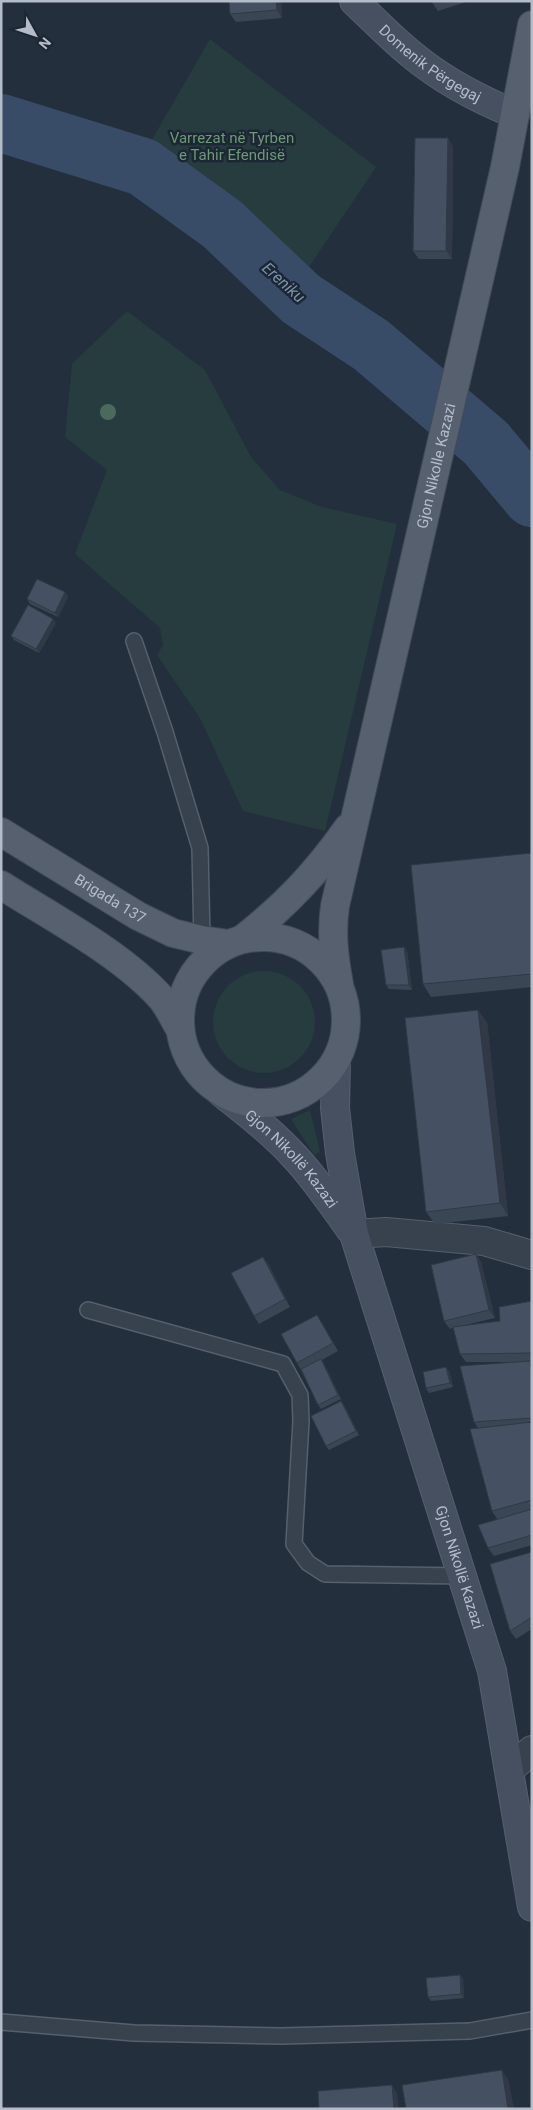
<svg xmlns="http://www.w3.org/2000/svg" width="533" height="2110" font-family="Roboto,sans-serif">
<rect width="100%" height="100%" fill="#242f3e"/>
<g fill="#263c3f">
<polygon points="210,39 376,167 309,267 131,176"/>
<polygon points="127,311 205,370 251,457 280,490 322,507 397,524 325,831 243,811 200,718 157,655 163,645 160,628 75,554 107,470 65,437 72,364"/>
<circle cx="264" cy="1022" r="51"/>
<polygon points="310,1110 320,1152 314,1155 291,1119"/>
</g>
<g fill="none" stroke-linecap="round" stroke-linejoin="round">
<polyline stroke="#394c67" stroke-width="58" points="1,123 143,167 222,224 301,299 371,345 486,443 532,498"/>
<defs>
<g id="lane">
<polyline points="134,641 165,732 200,848 202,940"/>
<polyline points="88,1310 283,1364 300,1395 301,1421 294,1544 308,1563 325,1574 463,1576"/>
<polyline points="1,2022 134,2033 281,2036 470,2031 532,2020"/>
</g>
<g id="street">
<polyline points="354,1234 386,1232 484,1241 532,1255"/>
<polyline points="509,1770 532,1750"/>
</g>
<g id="secondary">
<path id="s1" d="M354 1C373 19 391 38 411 54 442 80 478 99 515 114"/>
<path id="s2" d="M336 1061 335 1108 340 1153 354 1234 492 1671 532 1907"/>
<path id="s3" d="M222 1093C247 1113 272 1132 294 1156 315 1178 332 1204 350 1229"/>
</g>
<g id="primary">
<path id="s4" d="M1 832 138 916 173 933 202 940 228 944"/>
<path d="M1 885C53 918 122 954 162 999 169 1008 174 1019 180 1029"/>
<circle cx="263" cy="1020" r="83"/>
<path d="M244 938C287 904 317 872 348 828"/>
<path id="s5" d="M339 984C334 957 331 933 335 906L505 167 532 25"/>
</g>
</defs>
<use href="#lane" stroke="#565f6c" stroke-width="18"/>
<use href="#street" stroke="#565f6c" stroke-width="30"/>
<use href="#secondary" stroke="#565f6c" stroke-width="30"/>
<use href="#primary" stroke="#414a57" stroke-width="30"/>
<use href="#lane" stroke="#38414e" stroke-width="15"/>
<use href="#street" stroke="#38414e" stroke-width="28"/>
<use href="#secondary" stroke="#465061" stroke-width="28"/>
<use href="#primary" stroke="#56606e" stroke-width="28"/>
</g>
<circle fill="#4b6a5d" cx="108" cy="412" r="8"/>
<g fill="#3b4654">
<polygon points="281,1 282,18 236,22 230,14"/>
<polygon points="431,1 469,1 438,11"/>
<polygon points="453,146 452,259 419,259 413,251"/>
<polygon points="65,592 68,597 58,617 30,604 27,599"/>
<polygon points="56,623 39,653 14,640 11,636"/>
<polygon points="532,853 532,987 431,997 423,984"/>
<polygon points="404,947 407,951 412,990 389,989 386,985"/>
<polygon points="487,1022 508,1216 435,1224 426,1212"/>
<polygon points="476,1254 481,1262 495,1318 465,1325 500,1321 532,1301 532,1362 531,1362 532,1363 532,1545 494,1556 488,1548 497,1519 492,1511 478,1428 474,1422 519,1362 466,1362 460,1354 453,1328 450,1329 444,1321"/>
<polygon points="263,1257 269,1265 290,1307 259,1324 254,1316"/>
<polygon points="322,1323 338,1351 322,1360 341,1399 321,1409 318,1405 301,1370 297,1363"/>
<polygon points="449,1371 453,1387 429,1393 426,1388"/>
<polygon points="341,1401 344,1405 359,1435 329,1450 326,1446"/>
<polygon points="532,1552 532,1629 516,1639 510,1631"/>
<polygon points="460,1975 463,1979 464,1998 431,2001 428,1997"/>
</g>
<g fill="#303945">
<polygon points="276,1 281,1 282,18 277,10"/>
<polygon points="448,138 453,146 452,259 446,251"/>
<polygon points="65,592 68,597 58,617 55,613"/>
<polygon points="53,619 56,623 39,653 36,649"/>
<polygon points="404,947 407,951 412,990 409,985"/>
<polygon points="478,1010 487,1022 508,1216 500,1203"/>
<polygon points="476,1254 481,1262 495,1318 489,1310"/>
<polygon points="263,1257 269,1265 290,1307 285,1299"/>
<polygon points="321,1359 324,1363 341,1399 338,1395"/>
<polygon points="446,1367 449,1371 453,1387 450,1383"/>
<polygon points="341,1401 344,1405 359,1435 356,1431"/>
<polygon points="460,1975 463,1979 464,1998 461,1994"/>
<polygon points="502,2070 509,2081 514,2109 508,2109"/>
<polygon points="392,2085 397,2093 399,2109 394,2109"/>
</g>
<g fill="#455162" stroke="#303945">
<polygon points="229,1 276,1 277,10 230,14"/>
<polygon points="415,138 448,138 446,251 413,251"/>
<polygon points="37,579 65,592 55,613 27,599"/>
<polygon points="28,605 53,619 36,649 11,636"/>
<polygon points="532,853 532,974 423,984 411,865"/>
<polygon points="404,947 409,985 386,985 381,950"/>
<polygon points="478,1010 500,1203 426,1212 405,1018"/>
<polygon points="476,1254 489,1310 444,1321 431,1265"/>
<polygon points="263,1257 285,1299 254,1316 231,1273"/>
<polygon points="532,1301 532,1353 460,1354 453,1327 500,1321 499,1307"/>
<polygon points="317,1315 333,1343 297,1363 281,1334"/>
<polygon points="321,1359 338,1395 318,1405 301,1369"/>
<polygon points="530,1361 532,1374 532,1418 474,1422 460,1366"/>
<polygon points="446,1367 450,1383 426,1388 423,1372"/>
<polygon points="341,1401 356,1431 326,1446 311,1416"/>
<polygon points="532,1422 532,1500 492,1511 470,1429"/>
<polygon points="532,1509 532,1535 488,1548 478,1525"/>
<polygon points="532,1552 532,1617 510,1631 490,1564"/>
<polygon points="460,1975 461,1994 428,1997 426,1978"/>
<polygon points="502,2070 508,2109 406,2109 402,2085"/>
<polygon points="392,2085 394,2109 319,2109 318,2091"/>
</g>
<g text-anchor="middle" stroke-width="5" stroke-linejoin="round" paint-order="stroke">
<g font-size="15" fill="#b4bcc9" stroke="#1d2633">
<text dy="5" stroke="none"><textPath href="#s1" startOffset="99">Domenik Përgegaj</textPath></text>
<text dy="5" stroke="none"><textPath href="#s5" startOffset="530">Gjon Nikolle Kazazi</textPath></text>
<text dy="5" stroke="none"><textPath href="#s4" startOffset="128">Brigada 137</textPath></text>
<text dy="5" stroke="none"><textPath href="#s3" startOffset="96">Gjon Nikollë Kazazi</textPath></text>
<text dy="5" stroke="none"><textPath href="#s2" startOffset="524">Gjon Nikollë Kazazi</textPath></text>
</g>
<g font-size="15" fill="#6b9a76" stroke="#1d2633">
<text x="232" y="143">Varrezat në Tyrben<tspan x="232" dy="17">e Tahir Efendisë</tspan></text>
</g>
<g font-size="16" font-style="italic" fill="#7c92b1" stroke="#1d2633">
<text transform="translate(284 282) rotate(42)" y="6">Ereniku</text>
</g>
</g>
<rect width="533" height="2110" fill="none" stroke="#b4bcc9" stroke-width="5"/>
<g transform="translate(35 35) rotate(130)" stroke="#1d2633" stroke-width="4" paint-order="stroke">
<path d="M0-4L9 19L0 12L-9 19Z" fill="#b4bcc9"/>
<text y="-8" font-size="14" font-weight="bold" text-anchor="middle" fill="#b4bcc9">N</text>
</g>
</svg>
